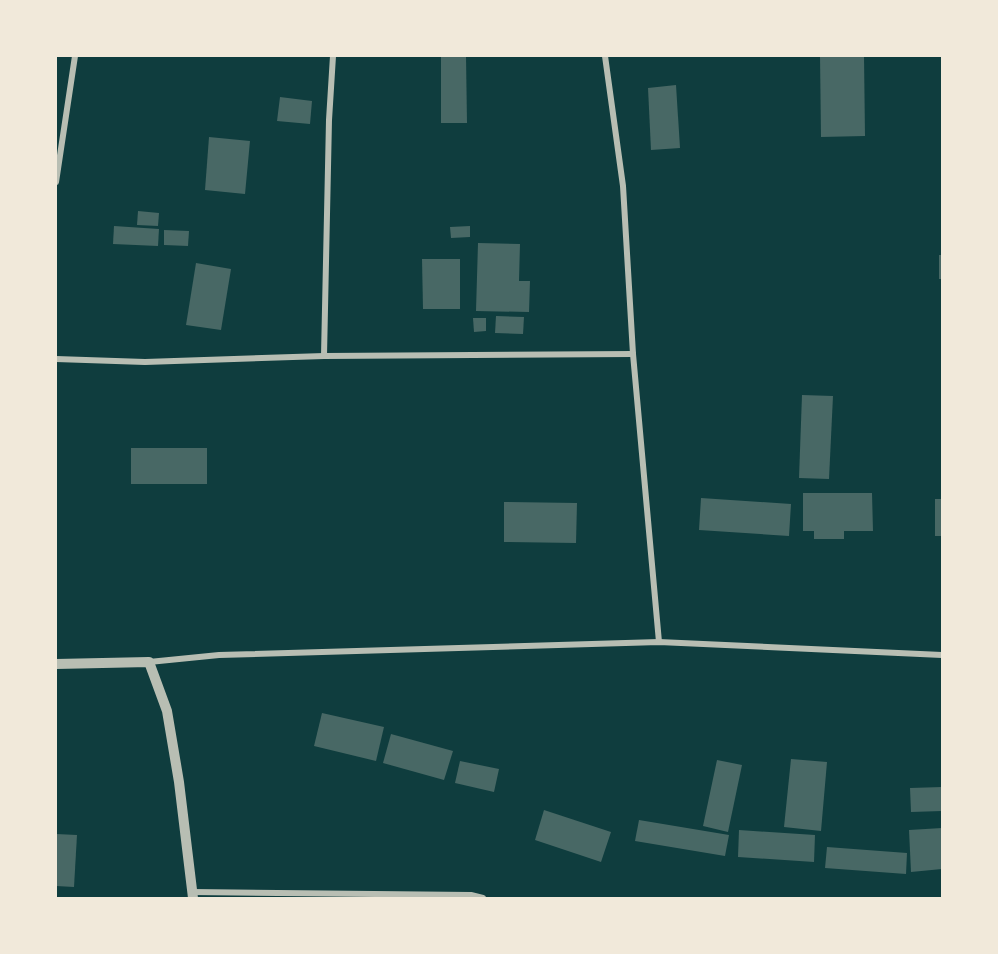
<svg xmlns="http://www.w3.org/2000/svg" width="998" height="954" font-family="Poppins,sans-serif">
<rect width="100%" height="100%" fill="#0f3d3e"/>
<g fill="#486865">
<polygon points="441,56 466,56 467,123 441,123"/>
<polygon points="820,56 864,56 865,136 821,137"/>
<polygon points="676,85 680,148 651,150 648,88"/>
<polygon points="280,97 312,101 310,124 277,121"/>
<polygon points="209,137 250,141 245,194 205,190"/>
<polygon points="138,211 159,213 158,226 137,225"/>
<polygon points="114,226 159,229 158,246 113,244"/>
<polygon points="470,226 470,237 451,238 450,227"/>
<polygon points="164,230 189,231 188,246 164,245"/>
<polygon points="478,243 520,244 519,281 530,281 529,312 476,311"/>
<rect x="939" y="255" width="3" height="24"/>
<polygon points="422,259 460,259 460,309 423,309"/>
<polygon points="196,263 231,269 221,330 186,325"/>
<polygon points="496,316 524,317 523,334 495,333"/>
<polygon points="473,318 486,318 486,331 474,332"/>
<polygon points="802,395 833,396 829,479 799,478"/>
<rect x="131" y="448" width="76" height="36"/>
<polygon points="803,493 872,493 873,531 844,531 844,539 814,539 814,531 803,531"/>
<polygon points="701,498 791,504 789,536 699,530"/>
<rect x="935" y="499" width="7" height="37"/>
<polygon points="504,502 577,503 576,543 504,542"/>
<polygon points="322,713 384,727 376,761 314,746"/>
<polygon points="391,734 453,751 444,780 383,763"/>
<polygon points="791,759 827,762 821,831 784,827"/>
<polygon points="717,760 742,765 728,832 703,826"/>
<polygon points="460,761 499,769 494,792 455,783"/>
<polygon points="942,787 942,811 911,812 910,788"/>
<polygon points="544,810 611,832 601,862 535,840"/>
<polygon points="639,820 729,835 725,856 635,841"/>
<polygon points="942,828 942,869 911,872 909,830"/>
<polygon points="739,830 815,835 814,862 738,857"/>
<polygon points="56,834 77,835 74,887 56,886"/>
<polygon points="827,847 907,853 906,874 825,868"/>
</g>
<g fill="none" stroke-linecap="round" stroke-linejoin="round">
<g stroke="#b8beb3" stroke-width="6">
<polyline points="605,56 623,186 633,354 659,642"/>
<polyline points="56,182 75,56"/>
<polyline points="324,356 329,120 333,56"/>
<polyline points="56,359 145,362 324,356 633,354"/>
<polyline points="149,662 219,655 659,642 942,655"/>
<polyline points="193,892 471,895 483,898"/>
</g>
<polyline stroke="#b8beb3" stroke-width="10" points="56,664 149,662 167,711 179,782 193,898"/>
</g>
<rect width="998" height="954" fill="none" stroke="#f1e9da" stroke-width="114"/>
</svg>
